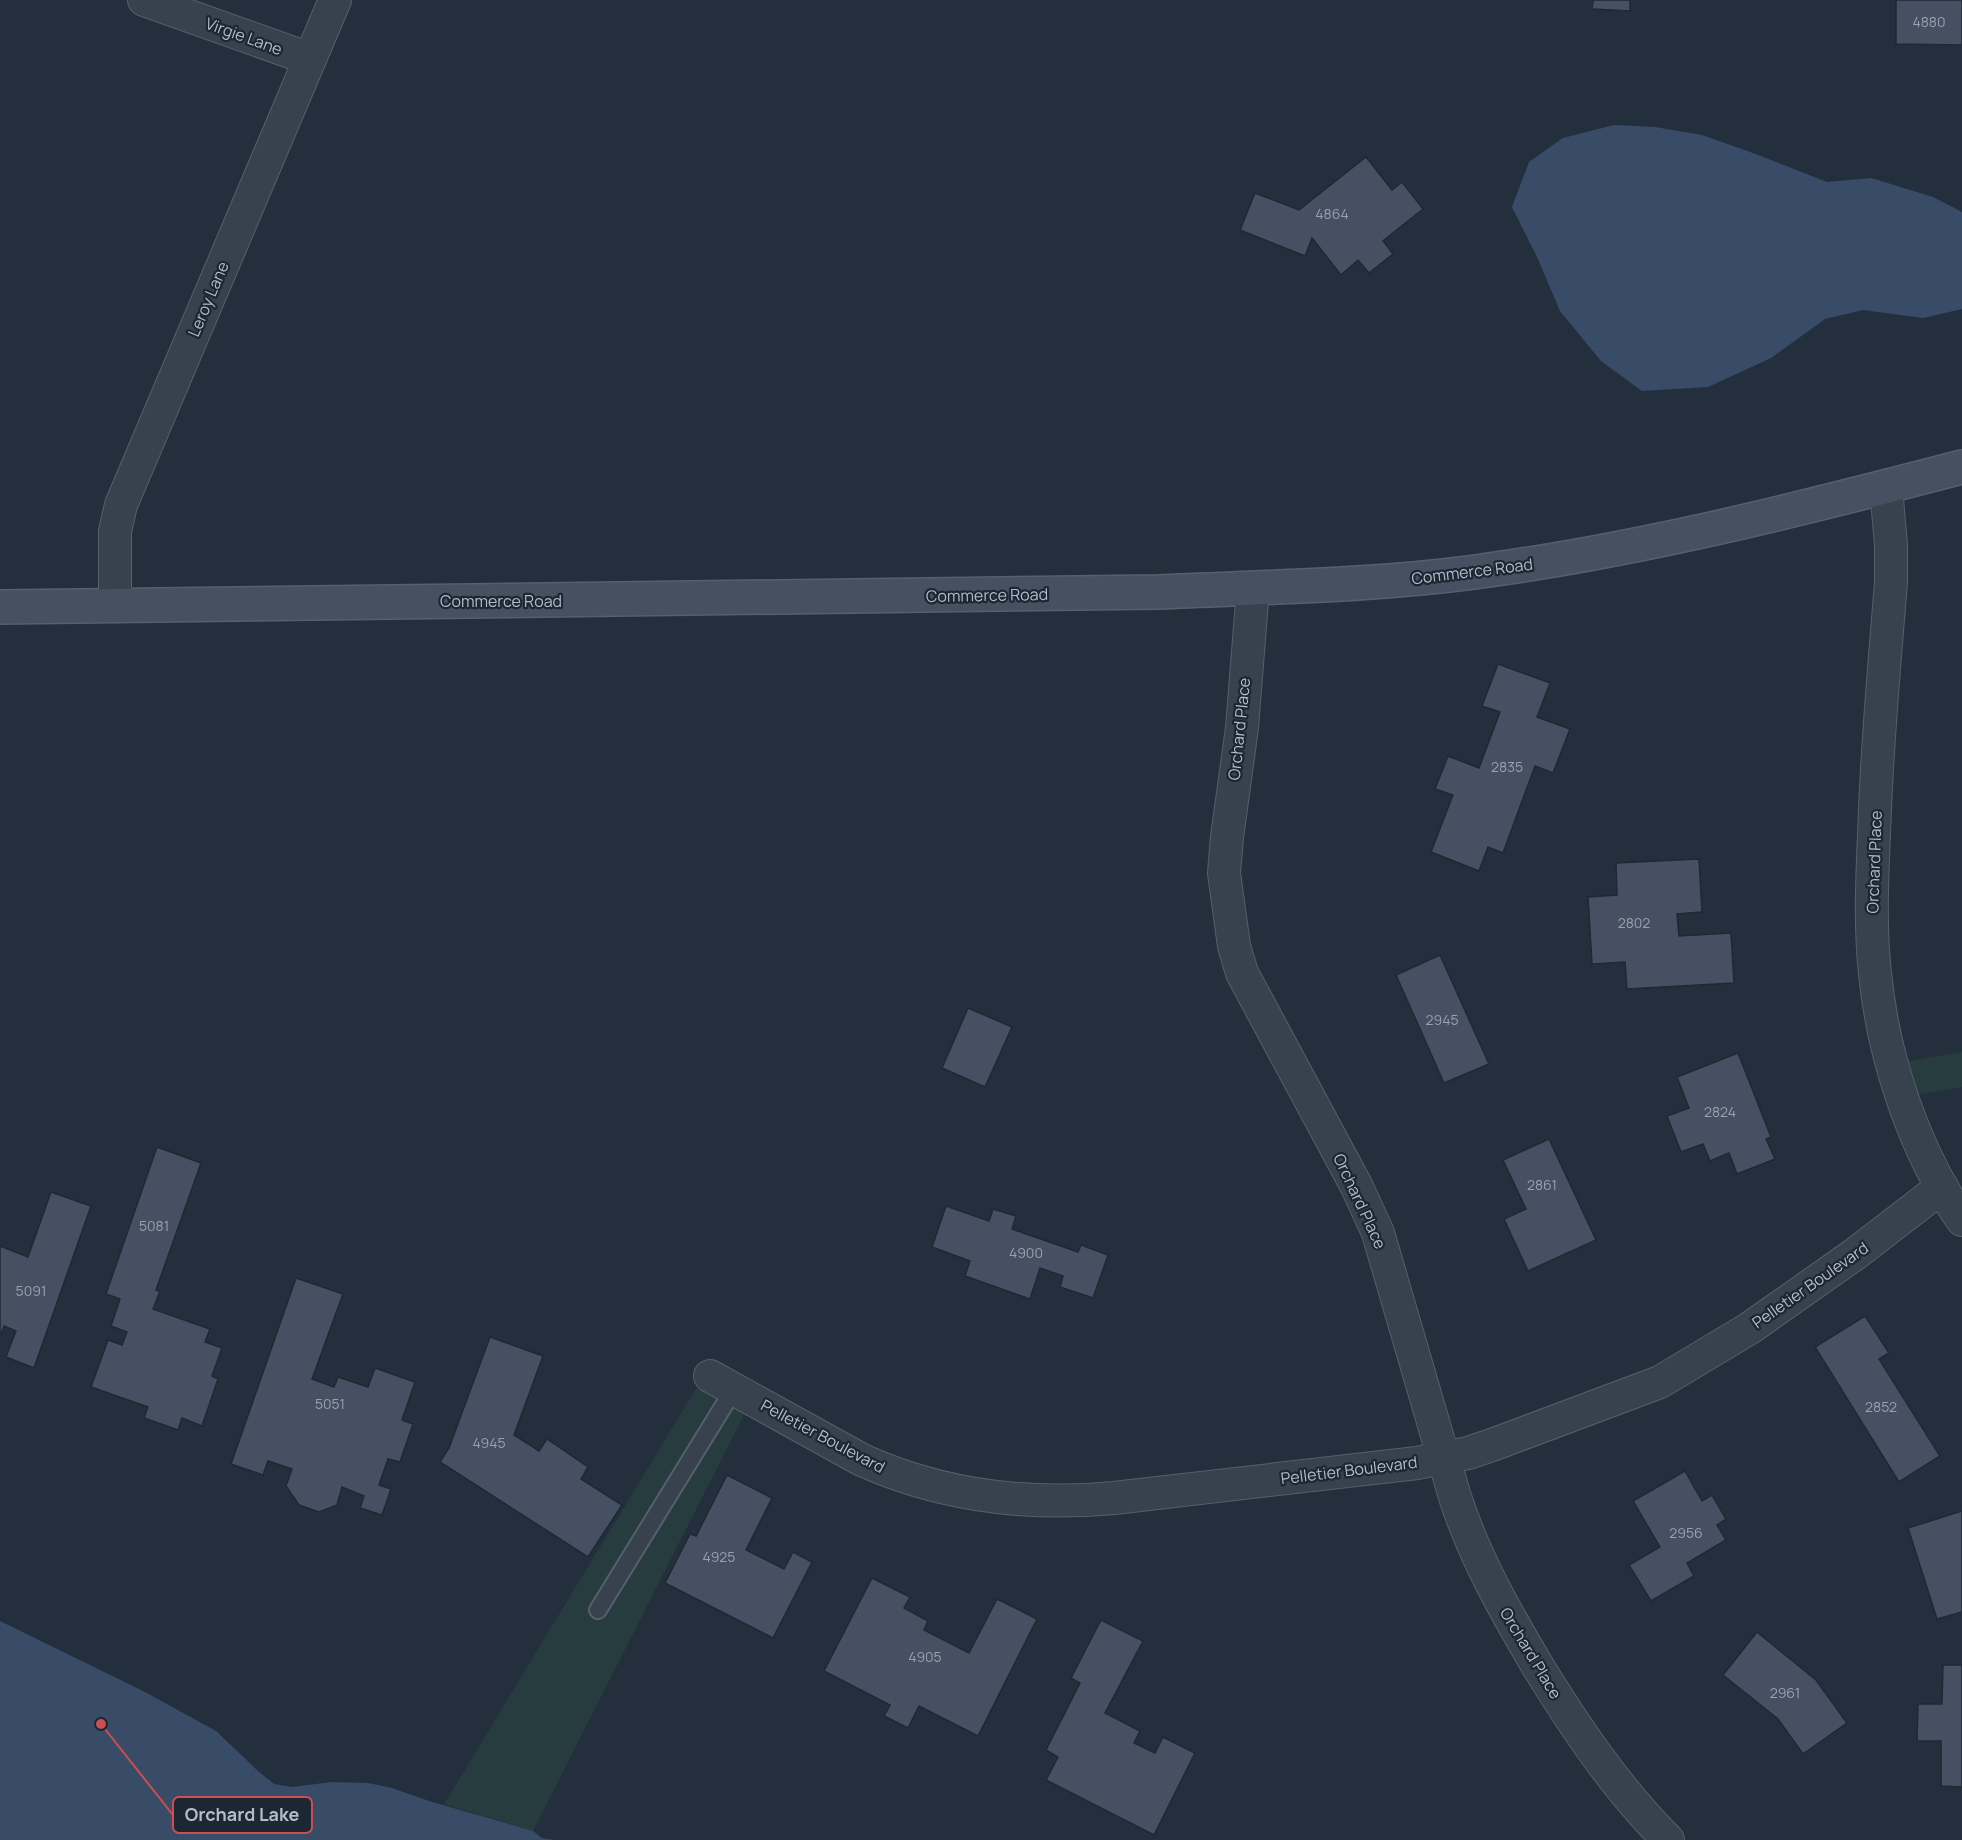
<svg xmlns="http://www.w3.org/2000/svg" width="1962" height="1840" font-family="Manrope,sans-serif">
<rect width="100%" height="100%" fill="#242f3e"/>
<g fill="#263c3f">
<polygon points="1962,1052 1962,1087 1916,1095 1908,1061"/>
<polygon points="700,1382 747,1409 533,1831 444,1804"/>
</g>
<g fill="#394c67">
<polygon points="1614,125 1655,127 1702,135 1753,153 1827,182 1871,178 1933,197 1962,212 1962,309 1923,318 1863,310 1825,319 1771,358 1708,387 1642,391 1601,361 1560,311 1538,259 1512,207 1529,162 1563,138"/>
<polygon points="0,1621 143,1691 216,1731 258,1771 274,1784 292,1787 332,1782 368,1783 392,1788 429,1801 533,1831 542,1838 555,1840 0,1840"/>
</g>
<g fill="#455162" stroke="#1f2835" stroke-width="1.5">
<polygon points="1593,0 1630,0 1630,11 1592,9"/>
<polygon points="1896,0 1962,0 1962,45 1896,44"/>
<polygon points="1366,157 1392,190 1402,182 1423,209 1383,241 1393,254 1369,273 1358,260 1341,275 1312,238 1305,256 1240,230 1255,193 1299,210"/>
<polygon points="1498,664 1550,683 1537,717 1570,729 1553,773 1535,766 1503,853 1488,847 1479,871 1431,852 1453,795 1435,789 1448,756 1479,768 1500,712 1482,706"/>
<polygon points="1699,859 1702,912 1677,914 1679,936 1731,933 1734,983 1627,989 1625,962 1592,964 1588,897 1617,895 1616,863"/>
<polygon points="1440,955 1489,1064 1444,1083 1396,975"/>
<polygon points="968,1008 1012,1027 985,1087 942,1068"/>
<polygon points="1738,1053 1771,1137 1766,1139 1775,1159 1737,1174 1729,1153 1710,1161 1703,1144 1681,1152 1667,1116 1689,1108 1677,1077"/>
<polygon points="1549,1139 1596,1240 1528,1271 1504,1219 1526,1209 1503,1160"/>
<polygon points="157,1147 201,1163 156,1290 160,1291 153,1309 210,1329 205,1342 222,1348 212,1376 218,1379 202,1426 182,1418 178,1430 144,1418 148,1407 91,1387 108,1340 122,1345 127,1332 111,1326 120,1299 106,1294"/>
<polygon points="51,1192 91,1206 34,1368 6,1357 16,1331 4,1326 0,1337 0,1246 28,1257"/>
<polygon points="946,1206 989,1221 993,1209 1016,1216 1012,1229 1078,1252 1081,1245 1108,1255 1093,1298 1060,1287 1063,1276 1040,1268 1030,1299 965,1276 970,1261 932,1247"/>
<polygon points="296,1278 343,1294 312,1379 334,1387 338,1377 368,1387 375,1368 415,1382 402,1420 413,1424 400,1462 388,1459 379,1485 391,1489 382,1515 360,1508 364,1496 342,1487 337,1505 319,1512 299,1505 286,1486 292,1469 268,1461 263,1475 231,1464"/>
<polygon points="1865,1316 1889,1353 1879,1359 1940,1456 1899,1482 1815,1347"/>
<polygon points="490,1337 543,1356 514,1435 539,1451 547,1439 588,1467 581,1479 622,1505 588,1557 440,1462 449,1448"/>
<polygon points="1685,1471 1702,1501 1712,1495 1726,1519 1717,1525 1726,1540 1687,1563 1694,1576 1651,1601 1629,1565 1660,1547 1633,1501"/>
<polygon points="727,1475 772,1498 746,1550 784,1569 793,1552 812,1562 773,1638 665,1583 690,1534 696,1536"/>
<polygon points="1962,1511 1962,1612 1937,1619 1908,1528"/>
<polygon points="872,1578 910,1597 904,1608 928,1621 924,1630 969,1653 997,1599 1037,1619 978,1736 919,1706 908,1728 884,1716 890,1705 824,1671"/>
<polygon points="1101,1620 1143,1641 1105,1713 1140,1731 1134,1743 1155,1753 1163,1737 1195,1753 1154,1835 1046,1780 1058,1757 1046,1750 1080,1683 1071,1678"/>
<polygon points="1757,1632 1816,1680 1847,1723 1803,1754 1778,1719 1723,1675"/>
<polygon points="1943,1665 1962,1665 1962,1787 1941,1786 1941,1741 1917,1741 1918,1704 1942,1704"/>
</g>
<g fill="none" stroke-linecap="round" stroke-linejoin="round">
<defs>
<polyline id="service" points="598,1610 734,1389"/>
<g id="minor">
<polyline points="144,0 310,59"/>
<path d="M1886 487 1891 545V582C1885 657 1878 733 1875 809 1873 864 1869 919 1875 973 1883 1057 1914 1150 1962 1220"/>
<path d="M1253 588 1242 728 1227 837 1224 873 1234 946 1242 973 1357 1187 1378 1233 1455 1497C1474 1556 1505 1611 1537 1665 1575 1727 1616 1788 1668 1840"/>
<polyline points="115,605 115,531 121,505 335,0"/>
<path d="M710 1376 862 1460C942 1496 1028 1506 1114 1498L1417 1463 1468 1453 1492 1445 1660 1382 1750 1328 1855 1254 1942 1187"/>
</g>
<path id="secondary" d="M0 607 1158 592C1264 587 1370 586 1475 572 1640 550 1801 509 1962 467"/>
</defs>
<use href="#service" stroke="#565f6c" stroke-width="20"/>
<use href="#minor" stroke="#565f6c" stroke-width="34"/>
<use href="#secondary" stroke="#565f6c" stroke-width="36"/>
<use href="#service" stroke="#38414e" stroke-width="16"/>
<use href="#minor" stroke="#38414e" stroke-width="32"/>
<use href="#secondary" stroke="#465061" stroke-width="33"/>
</g>
<g text-anchor="middle" stroke-width="4.5" stroke-linejoin="round" paint-order="stroke">
<g font-size="14" fill="#98a1af">
<text x="1929" y="27">4880</text>
<text x="1332" y="219">4864</text>
<text x="1507" y="772">2835</text>
<text x="1634" y="928">2802</text>
<text x="1442" y="1025">2945</text>
<text x="1720" y="1117">2824</text>
<text x="1542" y="1190">2861</text>
<text x="154" y="1231">5081</text>
<text x="1026" y="1258">4900</text>
<text x="31" y="1296">5091</text>
<text x="330" y="1409">5051</text>
<text x="1881" y="1412">2852</text>
<text x="489" y="1448">4945</text>
<text x="1686" y="1538">2956</text>
<text x="719" y="1562">4925</text>
<text x="925" y="1662">4905</text>
<text x="1785" y="1698">2961</text>
</g>
<g font-size="16" fill="#b4bcc9" stroke="#1d2633">
<text transform="translate(244 36) rotate(20)" y="6">Virgie Lane</text>
<text transform="translate(208 299) rotate(-67)" y="6">Leroy Lane</text>
<text transform="translate(1472 571) rotate(-7)" y="6">Commerce Road</text>
<text transform="translate(987 595) rotate(-1)" y="6">Commerce Road</text>
<text x="501" y="607">Commerce Road</text>
<text transform="translate(1239 729) rotate(-84)" y="6">Orchard Place</text>
<text transform="translate(1874 862) rotate(-88)" y="6">Orchard Place</text>
<text transform="translate(1360 1201) rotate(65)" y="6">Orchard Place</text>
<text transform="translate(1810 1285) rotate(-35)" y="6">Pelletier Boulevard</text>
<text transform="translate(823 1436) rotate(28)" y="6">Pelletier Boulevard</text>
<text transform="translate(1349 1470) rotate(-7)" y="6">Pelletier Boulevard</text>
<text transform="translate(1531 1653) rotate(59)" y="6">Orchard Place</text>
</g>
</g>
<path fill="none" stroke="#ce4d50" stroke-width="2" d="M101 1724L173 1815"/>
<circle fill="#ce4d50" stroke="#1d2633" stroke-width="2" cx="101" cy="1724" r="6"/>
<rect fill="#1d2633" stroke="#ce4d50" stroke-width="2" x="173" y="1797" width="139" height="36" rx="6"/>
<g font-size="18" text-anchor="middle" font-weight="bold" fill="#b4bcc9">
<text x="242" y="1821">Orchard Lake</text>
</g>
</svg>
